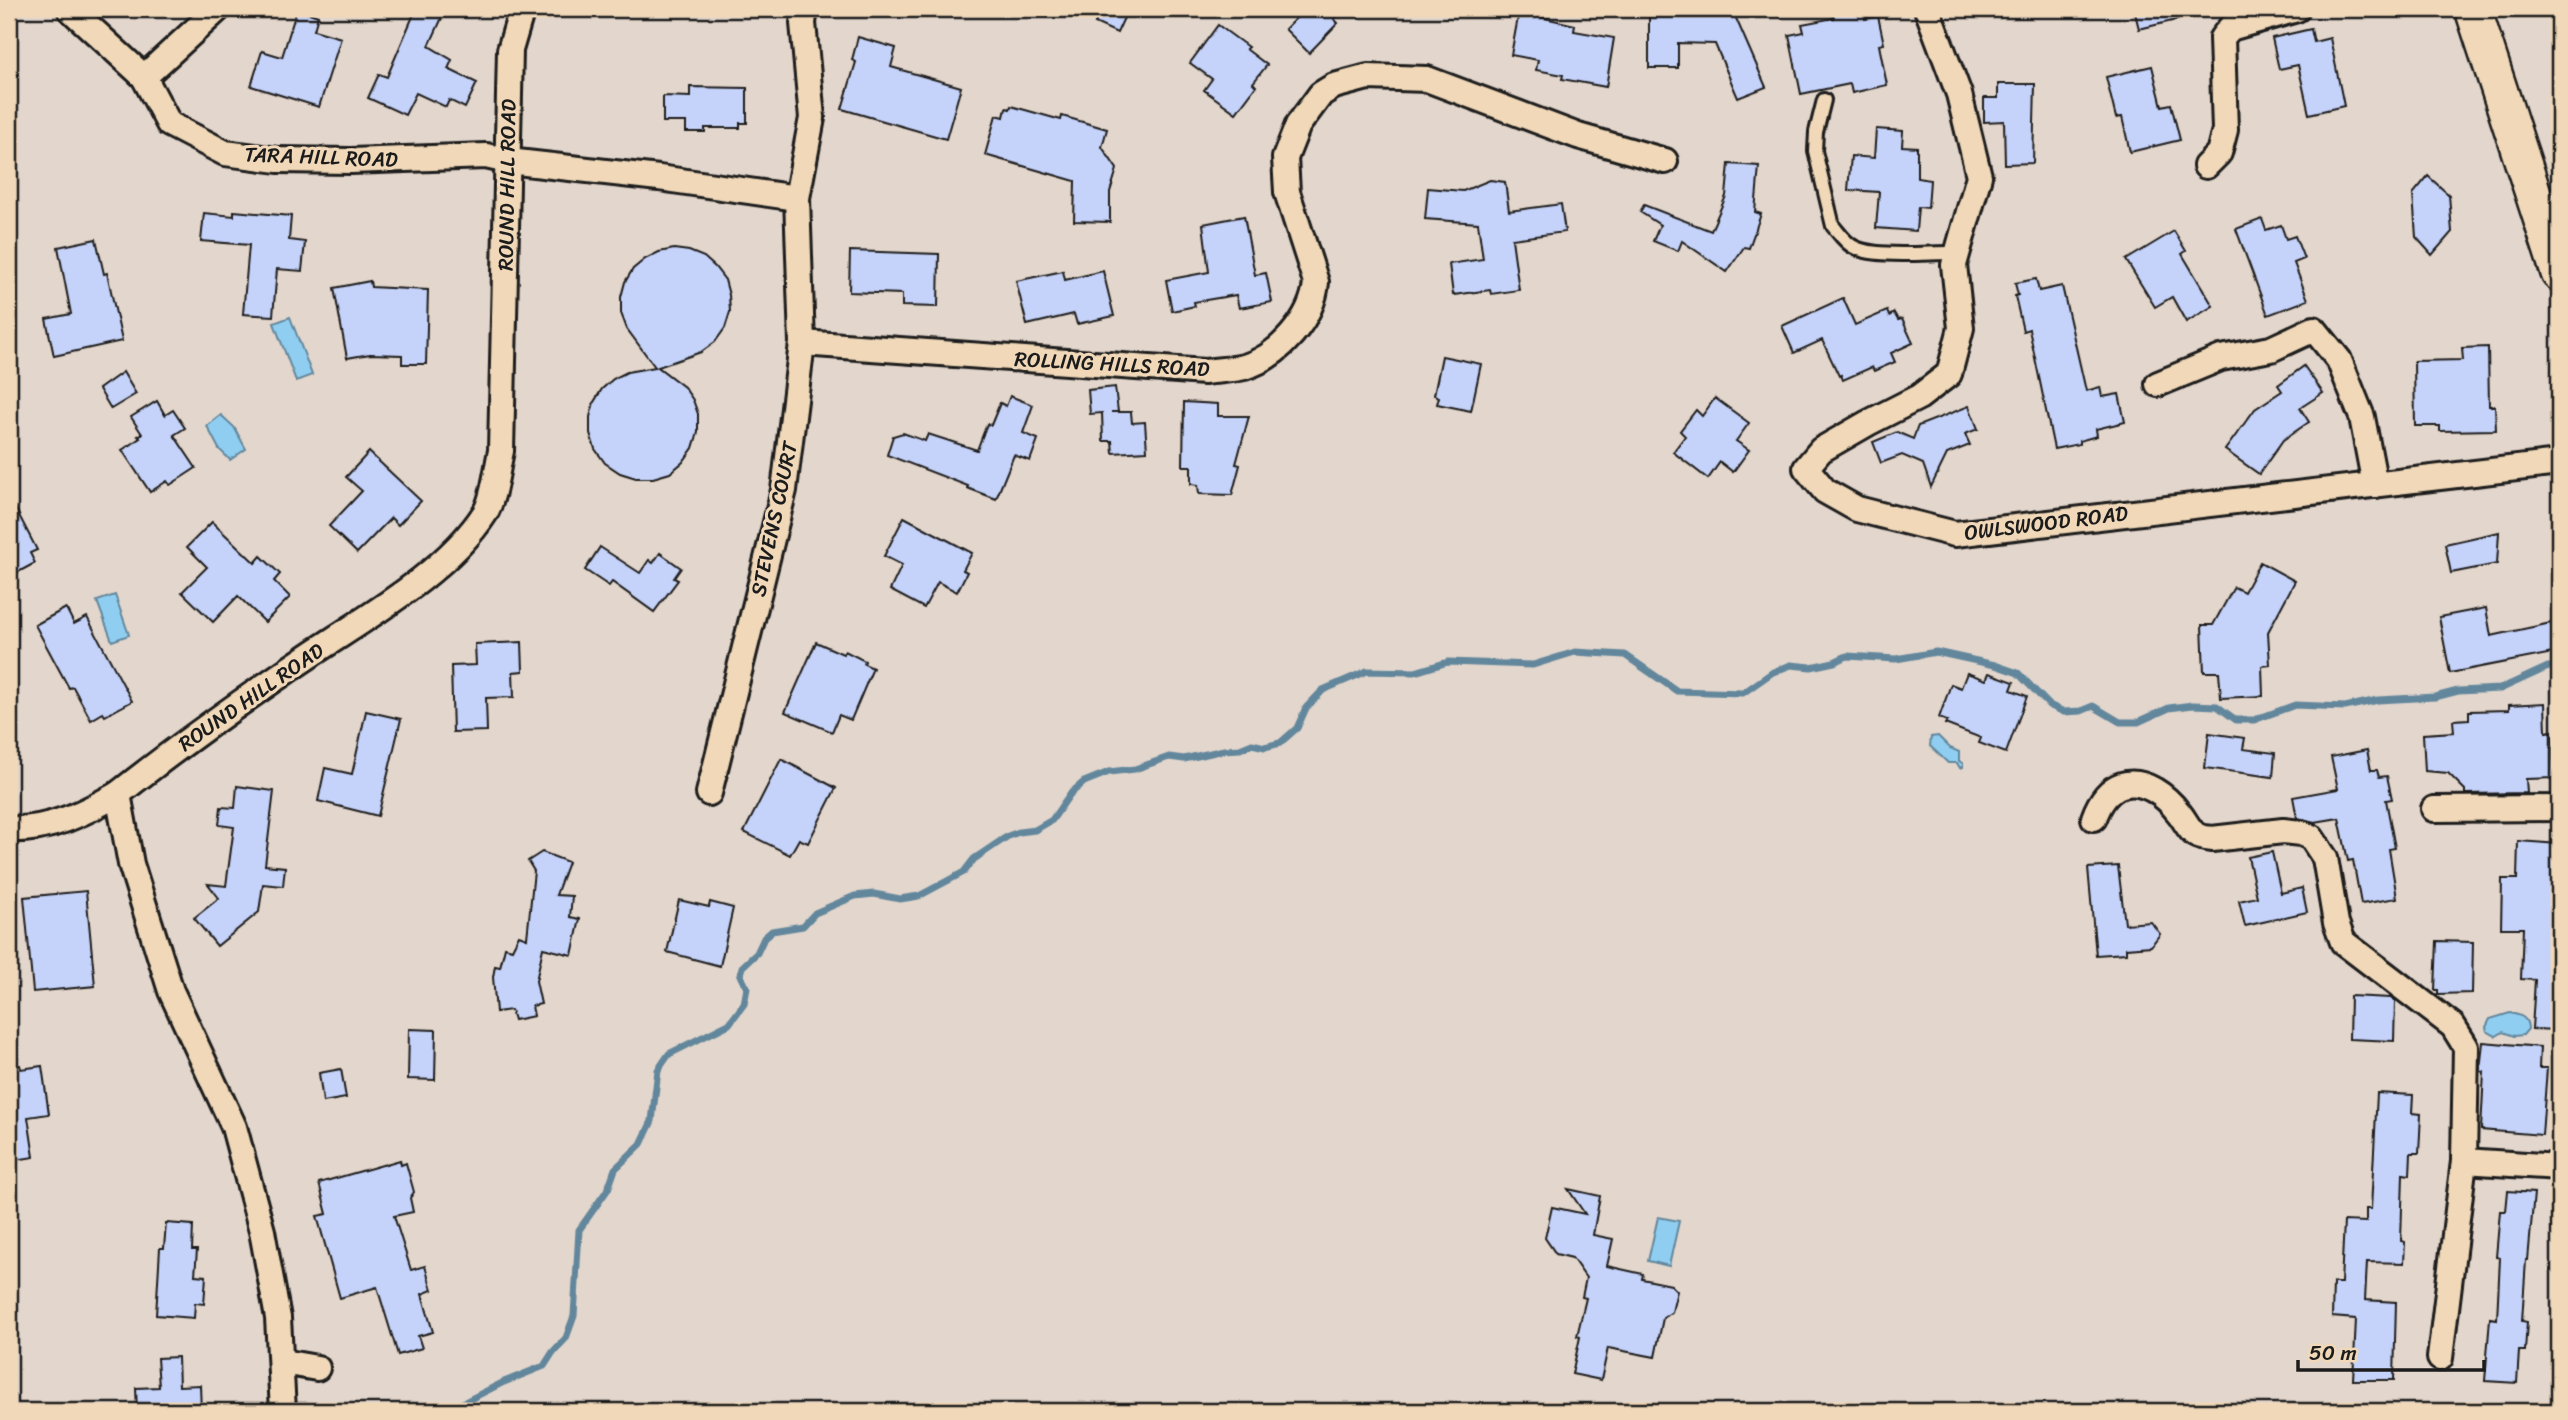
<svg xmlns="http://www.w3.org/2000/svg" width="2568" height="1420" font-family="Sriracha,sans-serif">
<rect width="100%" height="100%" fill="#e3d6cc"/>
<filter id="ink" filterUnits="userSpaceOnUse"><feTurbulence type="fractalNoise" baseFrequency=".0143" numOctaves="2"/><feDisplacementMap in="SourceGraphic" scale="14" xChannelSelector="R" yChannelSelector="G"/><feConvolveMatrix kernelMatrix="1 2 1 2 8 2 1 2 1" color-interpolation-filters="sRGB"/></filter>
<g filter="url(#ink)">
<g fill="#90cef1" stroke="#62879c" stroke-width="2">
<polygon points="290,317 312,375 296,381 274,323"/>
<polygon points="221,415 234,427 246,449 230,460 219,449 207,426"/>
<polygon points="115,595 129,635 112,641 97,601"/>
<polygon points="1938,736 1950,748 1959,752 1959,761 1963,763 1963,767 1960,768 1957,763 1948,763 1930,746 1931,737"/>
<path d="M2510 1013C2520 1015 2528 1017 2528 1029L2523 1035 2514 1036 2503 1032 2496 1036 2487 1031 2486 1027 2490 1019Z"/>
<polygon points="1658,1217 1679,1221 1669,1266 1648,1261"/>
</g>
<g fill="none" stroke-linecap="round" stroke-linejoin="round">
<polyline stroke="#62879c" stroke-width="7" points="447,1411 504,1382 544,1366 553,1352 566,1338 574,1316 579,1230 608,1189 615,1169 641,1144 652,1121 658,1070 669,1054 729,1024 744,1004 747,988 740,975 742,967 757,953 764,938 772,931 803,926 815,913 855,896 874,894 900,899 919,896 964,872 974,859 1008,836 1019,832 1035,830 1052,820 1070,794 1084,782 1109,772 1135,769 1169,757 1184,759 1224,750 1240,749 1252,744 1265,747 1280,743 1297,728 1306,708 1323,690 1367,671 1415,672 1448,662 1533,665 1575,652 1625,655 1677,691 1743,693 1773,672 1791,665 1811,667 1834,662 1847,656 1896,659 1936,652 1995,665 2018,673 2049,705 2064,712 2081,711 2093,706 2120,722 2138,722 2169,708 2193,705 2217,706 2236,720 2254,720 2295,705 2345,707 2378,700 2435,697 2458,691 2500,689 2548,667 2559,667"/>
</g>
<g fill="#c5d2f9" stroke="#1c1c1c" stroke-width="2">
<polygon points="297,9 318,16 314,30 341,38 319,107 251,86 262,51 282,57"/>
<polygon points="416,9 446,9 429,46 452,60 448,69 477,83 465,108 449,100 446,107 416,93 405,115 368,98 379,74 387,77"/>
<polygon points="1102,9 1128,9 1117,33 1095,23"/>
<polygon points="1305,9 1345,9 1334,19 1338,23 1309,53 1285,29"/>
<polygon points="1710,9 1732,9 1766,87 1738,98 1715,44 1678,43 1678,68 1649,68 1649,13 1699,14"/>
<polygon points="1832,9 1862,9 1865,19 1878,16 1884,44 1879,45 1887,85 1852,93 1850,84 1801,94 1789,35 1804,32 1802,24 1834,18"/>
<polygon points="2134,9 2192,9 2193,16 2139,29"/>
<polygon points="1519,12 1575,25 1574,31 1614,38 1606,87 1562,79 1563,75 1536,70 1538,60 1511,55"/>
<polygon points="1218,25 1248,47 1246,49 1267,65 1253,83 1256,86 1236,113 1204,90 1212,79 1190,63"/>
<polygon points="2311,29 2314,42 2330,38 2344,106 2309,114 2298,65 2279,69 2272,38"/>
<polygon points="858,37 896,48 891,67 961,87 946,139 842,109 856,62 852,60"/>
<polygon points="2152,66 2162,106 2171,104 2180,140 2130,152 2122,117 2116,118 2106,77"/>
<polygon points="1998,84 2035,84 2033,163 2005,164 2004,121 1984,122 1984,98 1998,98"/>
<polygon points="690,87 747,88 747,123 740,123 740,128 705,128 705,132 686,132 686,122 663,122 663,96 690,97"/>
<polygon points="1011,106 1061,120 1062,116 1107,129 1102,147 1117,169 1110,192 1110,222 1074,221 1075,181 985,155 996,115 1004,117 1006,108 1010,109"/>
<polygon points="1876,129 1903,131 1902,146 1917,147 1917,178 1930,180 1928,208 1918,207 1916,231 1876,228 1879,192 1848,190 1851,156 1874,158"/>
<polygon points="1729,164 1759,166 1755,212 1761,214 1749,248 1744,247 1727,272 1682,241 1678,251 1653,241 1660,225 1640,212 1644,205 1711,231 1726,196"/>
<polygon points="2428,176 2449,195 2452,232 2432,255 2416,237 2413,194"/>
<polygon points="1490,180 1505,182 1509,211 1561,204 1565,232 1512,239 1519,290 1491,294 1490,290 1453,295 1449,264 1483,259 1478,223 1425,219 1428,188 1463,191"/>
<polygon points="234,211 291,216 289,240 305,242 302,271 277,269 273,316 243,314 249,245 201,241 204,213 234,216"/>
<polygon points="1244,216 1255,275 1266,273 1272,302 1239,308 1236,295 1194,302 1195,306 1172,311 1166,280 1209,272 1203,224"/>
<polygon points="2262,219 2266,230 2281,225 2286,239 2295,236 2304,259 2294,263 2308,300 2268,315 2236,229"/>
<polygon points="2174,231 2186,251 2182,254 2213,306 2186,322 2172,297 2155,307 2126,260"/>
<polygon points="96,239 104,274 107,273 122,341 54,356 46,319 71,314 58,247"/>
<polygon points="674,249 689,251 704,257 715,267 725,280 729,295 730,312 725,328 715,342 701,352 658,367 684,387 693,400 698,414 698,432 693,448 683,462 670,473 653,478 636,478 620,473 605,463 595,449 590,433 590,417 594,402 602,389 613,379 627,372 655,367 627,329 621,313 621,297 625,282 633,269 645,259 659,252"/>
<polygon points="850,251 939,254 938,307 902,306 902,294 849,292"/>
<polygon points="1063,271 1065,280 1103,271 1114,316 1077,324 1074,314 1027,325 1016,281"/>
<polygon points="2036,279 2039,291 2062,286 2086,391 2100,387 2102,397 2119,394 2125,422 2096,429 2097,436 2079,441 2079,444 2054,449 2029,329 2023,331 2015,296 2018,295 2015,283"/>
<polygon points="370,281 371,287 428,290 426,364 402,364 402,355 370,354 347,358 334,288"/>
<polygon points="1843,298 1855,325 1887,311 1889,316 1894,313 1898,320 1902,319 1913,343 1891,353 1895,362 1874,371 1872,367 1843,380 1841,375 1839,376 1822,340 1794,353 1782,326"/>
<polygon points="2488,347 2489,406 2495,406 2496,430 2440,431 2440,426 2415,426 2414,361 2463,360 2462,348"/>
<polygon points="1442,356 1481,364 1471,411 1437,404 1439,397 1434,395"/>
<polygon points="2304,366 2323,393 2300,408 2309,422 2283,440 2259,474 2225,450 2255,409 2282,391 2278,385"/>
<polygon points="123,372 136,394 111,409 99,389"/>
<polygon points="1115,387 1118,412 1111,412 1131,412 1132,423 1145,422 1147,451 1113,453 1112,441 1103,441 1102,413 1090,414 1088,390"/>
<polygon points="1010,396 1033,405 1023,433 1038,439 1030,461 1014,455 996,499 967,488 968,486 887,455 893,436 903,433 925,441 928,434 977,450 987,424 991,425 1000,403 1006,406"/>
<polygon points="1715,398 1749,423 1736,441 1749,450 1733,472 1720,462 1708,479 1673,452 1685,436 1680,431 1696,410 1702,416"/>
<polygon points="157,401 165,415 173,410 185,428 174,435 196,468 170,485 167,481 150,492 122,450 140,438 138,436 142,434 131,417"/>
<polygon points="1184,402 1218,404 1218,416 1249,416 1236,464 1240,465 1232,495 1199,494 1198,485 1191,484 1191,466 1183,466"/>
<polygon points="1969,406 1978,429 1965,434 1970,445 1947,454 1931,487 1923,464 1902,455 1881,463 1873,442 1897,432 1913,439 1918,426"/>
<polygon points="369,452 421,501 398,525 391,518 357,553 329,526 362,491 346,477"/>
<polygon points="9,496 37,550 30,553 35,563 9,577"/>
<polygon points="904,517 972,553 963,570 967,572 957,592 938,582 924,608 890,590 902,565 884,556"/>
<polygon points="212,522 255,563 261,556 280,574 274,581 290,597 265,622 238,596 213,622 182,592 207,567 187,547"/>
<polygon points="2499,532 2497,564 2451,573 2445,544"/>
<polygon points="600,547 640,573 649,560 653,563 660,553 681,568 674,578 678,580 654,612 612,582 609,586 585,570"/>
<polygon points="2260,562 2295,581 2268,632 2270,665 2262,666 2263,696 2221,698 2219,672 2204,672 2202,625 2213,625 2234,587 2244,592"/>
<polygon points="66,608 74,624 87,617 132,701 105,716 103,713 91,720 73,687 69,688 35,625"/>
<polygon points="2486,608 2491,636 2551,623 2558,652 2450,673 2439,617"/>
<polygon points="522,642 523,671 513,672 514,697 486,698 487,731 453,732 451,666 476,665 475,644"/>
<polygon points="816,642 843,654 845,651 865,661 864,664 873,668 851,720 839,715 832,732 785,712"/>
<polygon points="1967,673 1986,680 1989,673 2014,682 2011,690 2027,696 2006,753 1979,743 1981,738 1945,724 1947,721 1939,718 1951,684 1961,688"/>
<polygon points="2545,703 2546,732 2552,731 2554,778 2526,779 2527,793 2465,794 2465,790 2448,773 2425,771 2423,734 2454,732 2453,720 2469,719 2469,711 2509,710 2509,705"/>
<polygon points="366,711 401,719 378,816 318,801 325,768 352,774"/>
<polygon points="2209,733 2245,738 2243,749 2275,753 2273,777 2205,768"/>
<polygon points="2367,750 2371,770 2377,770 2379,777 2387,776 2392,799 2386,800 2395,848 2389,849 2397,898 2361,904 2353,860 2348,861 2339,818 2315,822 2297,818 2293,797 2338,789 2331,757"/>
<polygon points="781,759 836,788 808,843 799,839 790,855 744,832"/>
<polygon points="237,786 274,791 265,865 285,867 283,886 263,884 259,912 217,946 194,918 219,898 208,884 226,886 234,827 219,825 221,807 235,808"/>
<polygon points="2518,841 2559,844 2559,915 2555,915 2554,955 2559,955 2559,1030 2532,1029 2535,980 2521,979 2523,928 2501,928 2502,879 2517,879"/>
<polygon points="542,852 568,862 556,895 572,896 570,917 580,919 572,955 543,948 536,981 541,1004 532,1006 534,1016 514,1020 511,1010 496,1012 493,977 495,966 500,967 505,947 512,949 519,935 527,938 534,871 528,861"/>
<polygon points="2272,852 2281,893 2302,888 2307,912 2245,926 2239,901 2257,897 2248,857"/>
<polygon points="2118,866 2125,924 2151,922 2160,934 2151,946 2126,948 2126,953 2096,955 2088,868"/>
<polygon points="86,891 95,986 33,992 24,897"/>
<polygon points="679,900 709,907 710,902 733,908 720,966 667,952"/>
<polygon points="2437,941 2473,942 2472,993 2438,994 2438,990 2435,990"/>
<polygon points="2350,996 2391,998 2395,1001 2394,1041 2349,1039"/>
<polygon points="409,1029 436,1030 435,1080 408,1079"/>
<polygon points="2483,1042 2540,1047 2539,1068 2547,1068 2542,1135 2481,1130 2484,1072 2480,1071"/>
<polygon points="20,1065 21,1069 42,1066 49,1114 28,1117 34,1157 9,1161 9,1066"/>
<polygon points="341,1069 346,1098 323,1102 319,1073"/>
<polygon points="2377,1093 2413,1095 2412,1113 2421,1114 2419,1153 2411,1153 2410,1175 2403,1174 2401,1241 2405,1242 2404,1263 2367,1262 2365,1300 2396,1302 2394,1380 2353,1380 2356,1319 2332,1317 2333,1283 2341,1283 2344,1221 2366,1222 2366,1209 2371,1209"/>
<polygon points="400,1160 401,1165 406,1163 414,1192 410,1198 413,1212 394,1216 411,1270 425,1266 432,1290 422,1294 433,1332 418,1336 422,1348 398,1355 377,1287 340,1298 317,1216 327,1214 319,1183"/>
<polygon points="1568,1189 1600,1196 1593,1235 1613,1239 1607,1266 1643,1274 1642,1279 1671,1285 1677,1291 1672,1312 1663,1318 1655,1357 1608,1348 1601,1380 1572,1374 1580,1337 1577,1336 1586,1298 1582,1297 1586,1278 1572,1258 1556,1254 1545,1238 1552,1207 1585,1214"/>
<polygon points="2508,1191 2534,1193 2528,1260 2526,1260 2522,1321 2527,1322 2525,1351 2519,1351 2517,1383 2485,1381 2490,1318 2497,1319 2500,1258 2496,1257 2500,1211 2506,1211"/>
<polygon points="166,1223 193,1225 192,1250 197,1250 195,1275 206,1276 204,1304 195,1303 194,1318 156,1315 160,1248 164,1248"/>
<polygon points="178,1357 179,1386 200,1385 201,1411 137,1411 136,1388 159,1387 157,1358"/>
</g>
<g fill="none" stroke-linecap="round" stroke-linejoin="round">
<defs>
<path id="lane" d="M1824 100 1816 132 1815 151 1833 226C1839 233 1844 241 1852 246 1873 259 1931 252 1957 253"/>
<g id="street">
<polyline points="70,9 144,77 169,124 225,153 278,160 351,161 486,156 508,161 659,178 797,198"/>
<polyline points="1927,9 1959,94 1979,176 1954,265 1961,328 1949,374 1919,397 1868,423 1821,450 1806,468 1825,491 1857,509 1955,534 2559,463"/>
<polyline points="144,77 218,9"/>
<polyline points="2206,166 2219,153 2225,130 2222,38 2230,28 2297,9"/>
<path d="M802 343 1205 372C1218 370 1232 370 1244 367 1279 357 1313 318 1316 282L1287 192 1285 158 1298 125 1321 94 1334 86 1368 77 1427 79 1578 136 1665 161"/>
<polyline points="2158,384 2221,358 2271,349 2314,329 2339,360 2362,417 2375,485"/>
<polyline points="709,793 784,490 802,343 797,198 812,118 803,23 805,9"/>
<polyline points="2434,809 2559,808"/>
<path d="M2094 818C2099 804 2107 790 2122 785 2144 778 2166 796 2179 813 2185 820 2188 829 2196 835 2201 838 2206 838 2212 839L2283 831 2301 833 2311 837 2325 858 2336 923 2343 942 2453 1026 2466 1047 2464 1161 2440 1358"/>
<path d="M9 829C49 831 84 813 118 794"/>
<polyline points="2464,1161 2559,1167"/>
<polyline points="282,1362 317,1368"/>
<path d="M283 1411 278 1318 262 1231 234 1127 171 991 131 864 118 794C181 744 246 698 313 653 370 615 448 571 485 513 494 499 497 468 501 451L510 50 522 9"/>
</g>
<polyline id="secondary" points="2473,9 2559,273"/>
</defs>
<use href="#lane" stroke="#1c1c1c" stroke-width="18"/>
<use href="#street" stroke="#1c1c1c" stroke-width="30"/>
<use href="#secondary" stroke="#1c1c1c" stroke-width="40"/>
<polyline stroke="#1c1c1c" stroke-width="4.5" stroke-dasharray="2 5" stroke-linecap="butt" points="2556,9 2559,19"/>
<use href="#lane" stroke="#f0d8b8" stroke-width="12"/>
<use href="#street" stroke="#f0d8b8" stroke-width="24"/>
<use href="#secondary" stroke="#f0d8b8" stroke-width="35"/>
</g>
</g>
<g text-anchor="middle" stroke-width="6" stroke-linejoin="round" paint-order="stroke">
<g font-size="21" fill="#1c1c1c" stroke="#f0d8b8">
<text transform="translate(321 157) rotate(2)" y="7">TARA HILL ROAD</text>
<text transform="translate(507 185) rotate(-89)" y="7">ROUND HILL ROAD</text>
<text transform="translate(1112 364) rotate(3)" y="7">ROLLING HILLS ROAD</text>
<text transform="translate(774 519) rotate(-78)" y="7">STEVENS COURT</text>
<text transform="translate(2046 523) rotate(-7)" y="7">OWLSWOOD ROAD</text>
<text transform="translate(251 697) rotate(-35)" y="7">ROUND HILL ROAD</text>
</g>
</g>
<rect width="2568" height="1420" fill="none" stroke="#f0d8b8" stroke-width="35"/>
<rect x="18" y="18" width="2533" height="1385" fill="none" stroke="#1c1c1c" stroke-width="2.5" filter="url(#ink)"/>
<path d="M2298 1360v10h186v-10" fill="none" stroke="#1c1c1c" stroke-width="3.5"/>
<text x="2309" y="1360" font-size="21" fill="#1c1c1c" stroke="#f0d8b8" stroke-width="5" paint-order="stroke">50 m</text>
</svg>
